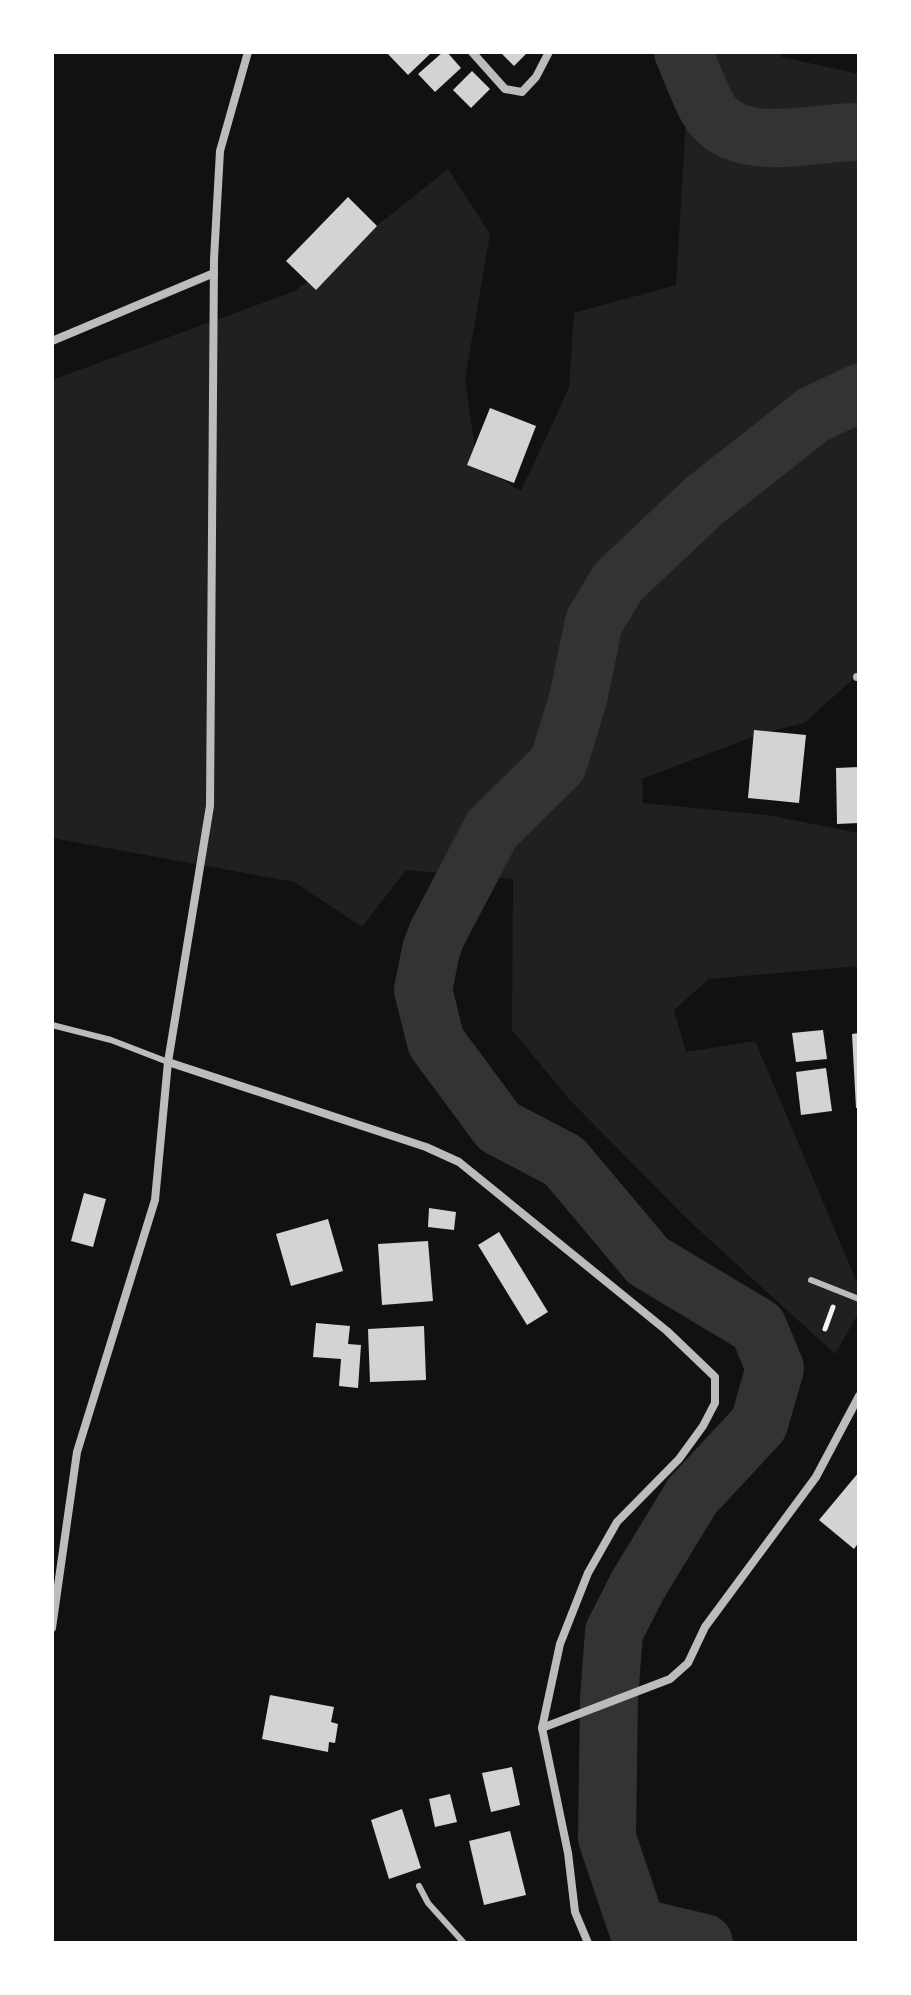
<svg xmlns="http://www.w3.org/2000/svg" width="911" height="1995" font-family="'PT Sans Narrow',sans-serif">
<rect width="100%" height="100%" fill="#111"/>
<polygon fill="#202020" points="690,52 781,52 782,57 859,74 859,674 804,723 760,734 642,779 643,803 767,815 859,833 859,966 709,979 674,1010 686,1052 755,1041 859,1287 859,1312 835,1354 686,1218 569,1099 512,1030 513,879 406,870 362,927 294,882 52,838 52,380 295,291 448,169 490,234 465,379 477,464 521,491 569,388 574,313 676,285"/>
<g fill="none" stroke-linecap="round" stroke-linejoin="round">
<g stroke="#333" stroke-width="58">
<path d="M683 52C691 70 698 91 708 109 737 157 814 131 859 132"/>
<polyline points="704,1943 637,1927 607,1838 609,1698 614,1632 638,1585 692,1496 759,1424 775,1368 758,1327 648,1261 564,1161 499,1127 436,1042 423,990 431,950 437,934 492,829 558,764 578,699 594,622 618,582 705,500 813,415 859,393"/>
</g>
</g>
<g fill="#d3d3d3">
<polygon points="386,52 432,52 408,75"/>
<polygon points="443,52 447,52 461,68 435,92 418,74"/>
<polygon points="500,52 528,52 514,66"/>
<polygon points="472,71 490,89 471,108 453,90"/>
<polygon points="348,197 377,226 316,290 286,261"/>
<polygon points="490,408 536,426 514,483 467,465"/>
<polygon points="754,730 806,735 799,803 748,798"/>
<polygon points="859,767 859,823 837,824 836,768"/>
<polygon points="823,1030 827,1059 796,1062 792,1033"/>
<polygon points="859,1033 859,1108 856,1108 852,1034"/>
<polygon points="826,1068 832,1111 801,1115 796,1072"/>
<polygon points="84,1193 106,1199 93,1247 71,1241"/>
<polygon points="429,1208 456,1212 454,1230 428,1227"/>
<polygon points="328,1219 343,1271 291,1286 276,1234"/>
<polygon points="499,1232 548,1312 527,1325 478,1245"/>
<polygon points="428,1241 433,1301 382,1305 378,1244"/>
<polygon points="316,1323 350,1326 348,1344 361,1345 358,1388 339,1386 341,1359 313,1357"/>
<polygon points="424,1326 426,1380 370,1382 368,1329"/>
<polygon points="859,1472 859,1542 854,1549 819,1520"/>
<polygon points="270,1695 334,1707 331,1722 338,1724 335,1743 329,1742 328,1752 262,1739"/>
<polygon points="512,1767 520,1805 491,1812 482,1773"/>
<polygon points="450,1794 457,1822 435,1827 429,1799"/>
<polygon points="402,1809 421,1868 389,1879 371,1820"/>
<polygon points="510,1831 526,1895 484,1905 469,1841"/>
</g>
<g fill="none" stroke-linecap="round" stroke-linejoin="round">
<polyline stroke="#f5f5f5" stroke-width="5" points="825,1329 833,1307"/>
<g stroke="#bcbcbc" stroke-width="6">
<polyline points="52,1025 111,1040 168,1062"/>
<polyline points="811,1280 859,1299"/>
<polyline points="419,1886 428,1903 464,1943"/>
</g>
<g stroke="#bcbcbc" stroke-width="8">
<polyline points="472,52 505,89 522,92 536,77 549,52"/>
<polyline points="52,341 214,273"/>
<polyline points="857,677 859,677"/>
<polyline points="168,1062 426,1147 459,1162 667,1331 715,1377 715,1403 703,1426 679,1459 617,1522 588,1573 560,1644 542,1728 568,1853 575,1912 588,1943"/>
<polyline points="52,1628 77,1452 155,1200 168,1062 210,806 214,259 220,151 248,52"/>
<polyline points="542,1728 670,1679 688,1663 705,1627 816,1477 859,1396"/>
</g>
</g>
<rect width="911" height="1995" fill="none" stroke="#ffffff" stroke-width="108"/>
</svg>
